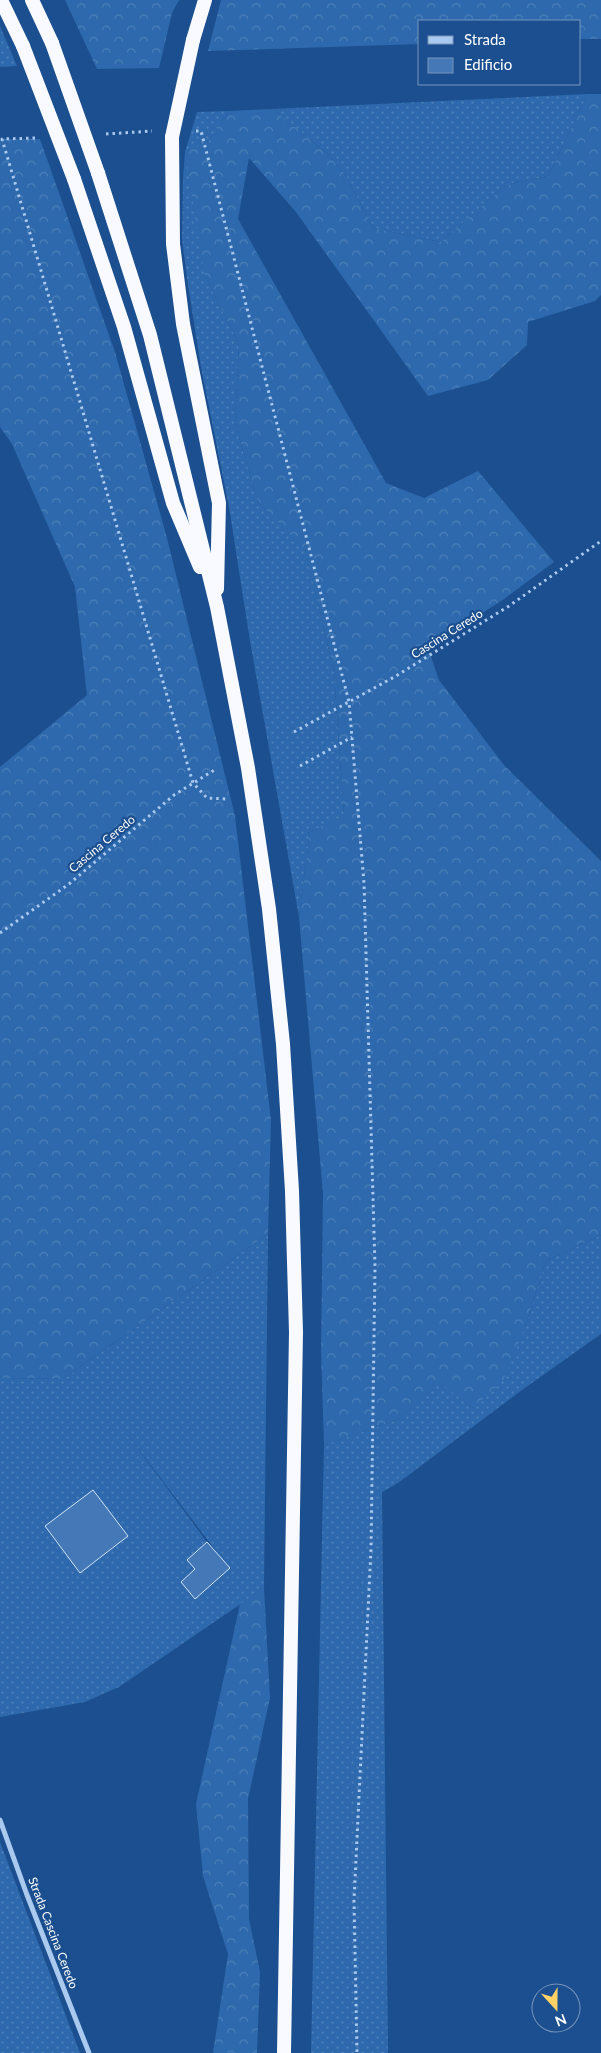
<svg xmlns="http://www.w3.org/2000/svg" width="601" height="2053" font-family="Lato,sans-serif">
<defs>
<pattern id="grass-dots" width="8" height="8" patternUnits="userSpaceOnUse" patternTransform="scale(1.25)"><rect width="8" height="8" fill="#2e69ad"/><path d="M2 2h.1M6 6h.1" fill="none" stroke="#4d80b9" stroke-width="1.8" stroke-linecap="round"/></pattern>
<pattern id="forest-crowns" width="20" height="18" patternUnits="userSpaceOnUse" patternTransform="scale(1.25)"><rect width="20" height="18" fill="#2e69ad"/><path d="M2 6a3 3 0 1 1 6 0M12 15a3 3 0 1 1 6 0" fill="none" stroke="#4d80b9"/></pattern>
</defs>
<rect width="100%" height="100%" fill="#1b4f8f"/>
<g fill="url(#grass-dots)" fill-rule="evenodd">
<polygon points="0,26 17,66 0,67"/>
<polygon points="588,94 548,176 506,185 441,242 373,228 346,176 329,155 273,109"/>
<polygon points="229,111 207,143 204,274 239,344 235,423 258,502 305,548 334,672 344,816 310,832 299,917 250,641 229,507 201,367 188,285 182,239 183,179 185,152 197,112"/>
<path d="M268 1234 264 1588 119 1687 85 1702 0 1717V1378L63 1379ZM124 1430 222 1559 207 1542Z"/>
<polygon points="601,1235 601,1334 522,1390 398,1483 382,1492 388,2053 311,2053 324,1445 399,1419 438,1381 473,1408 525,1327 546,1261"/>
<polygon points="0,1842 80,2053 0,2053"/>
</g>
<g fill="url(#forest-crowns)">
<polygon points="65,0 179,0 172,13 159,68 97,69"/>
<polygon points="221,0 601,0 601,39 580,39 580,21 420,21 420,44 208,51"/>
<polygon points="588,94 601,94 601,295 595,301 528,322 527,345 488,380 428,396 296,212 249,158 238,219 386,483 424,498 478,471 554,562 504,599 428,648 439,680 504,765 601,861 601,1235 546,1261 525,1327 503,1381 473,1408 438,1382 399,1419 324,1445 321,1351 323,1194 299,917 310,832 344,815 334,672 305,549 258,502 235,423 239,344 204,274 185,152 207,143 229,111 273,109 329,155 346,176 373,228 441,242 506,185 548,176"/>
<polygon points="0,139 40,139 115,352 167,538 235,816 271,1120 268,1234 63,1379 0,1378 0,767 87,695 75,587 12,444 0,427"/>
<polygon points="264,1588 270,1698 248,1799 249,1919 260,1972 257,2053 213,2053 228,1954 203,1876 196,1804 240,1604"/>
</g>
<g fill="#4478b7" stroke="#cfe3fa">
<polygon points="93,1490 128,1536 80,1573 45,1526"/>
<polygon points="207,1542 230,1568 195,1599 181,1582 195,1569 187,1560"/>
</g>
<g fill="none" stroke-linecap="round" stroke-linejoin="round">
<g stroke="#a9c9ee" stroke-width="3" stroke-dasharray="2.5 4" stroke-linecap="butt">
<polyline points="196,131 201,131 349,702 364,883 375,1267 371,1549 354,1900 357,2053"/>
<polyline points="106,134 152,131"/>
<polyline points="35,138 2,139 193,783 207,798 227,799"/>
<polyline points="294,732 396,676 509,606 601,541"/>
<polyline points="300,766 352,737"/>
<polyline points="0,933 69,884 174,795 216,769"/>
</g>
<polyline stroke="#a9c9ee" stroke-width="5" points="0,1820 27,1895 89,2053"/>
<g stroke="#f8faff" stroke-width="14">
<polyline points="1,0 23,46"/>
<polyline points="32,0 52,43"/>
<polyline points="193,40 205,0"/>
<polyline points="172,137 173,244 183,324 219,503 217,589"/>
<polyline points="98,173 150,335 217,607 248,768 269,909 283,1044 292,1191 296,1332 284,2053"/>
<polyline points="74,179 124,327 173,503 200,567"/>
</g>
<g stroke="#f8faff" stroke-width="14">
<polyline points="52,43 98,173"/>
<polyline points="23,46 74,179"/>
<polyline points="172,137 193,40"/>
</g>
</g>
<g text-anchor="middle" stroke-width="4.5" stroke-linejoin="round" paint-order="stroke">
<g font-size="12" fill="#fff" stroke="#1b4f8f">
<text transform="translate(447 634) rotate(-32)" y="4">Cascina Ceredo</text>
<text transform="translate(102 844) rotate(-40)" y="4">Cascina Ceredo</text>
<text transform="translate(53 1933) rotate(69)" y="4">Strada Cascina Ceredo</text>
</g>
</g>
<rect x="418" y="20" width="162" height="65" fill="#1b4f8f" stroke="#7695bc"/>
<rect x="428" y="36" width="25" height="8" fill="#a9c9ee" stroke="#7695bc"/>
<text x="464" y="45" font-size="15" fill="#ffffff">Strada</text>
<rect x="428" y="58" width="25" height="15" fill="#4478b7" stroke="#7695bc"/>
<text x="464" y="70" font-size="15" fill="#ffffff">Edificio</text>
<g transform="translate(556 2008) rotate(159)"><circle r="24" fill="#1b4f8f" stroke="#7695bc"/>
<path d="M0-4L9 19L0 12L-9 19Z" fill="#ffd166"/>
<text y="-8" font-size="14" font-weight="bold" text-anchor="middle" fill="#ffffff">N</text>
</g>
</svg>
